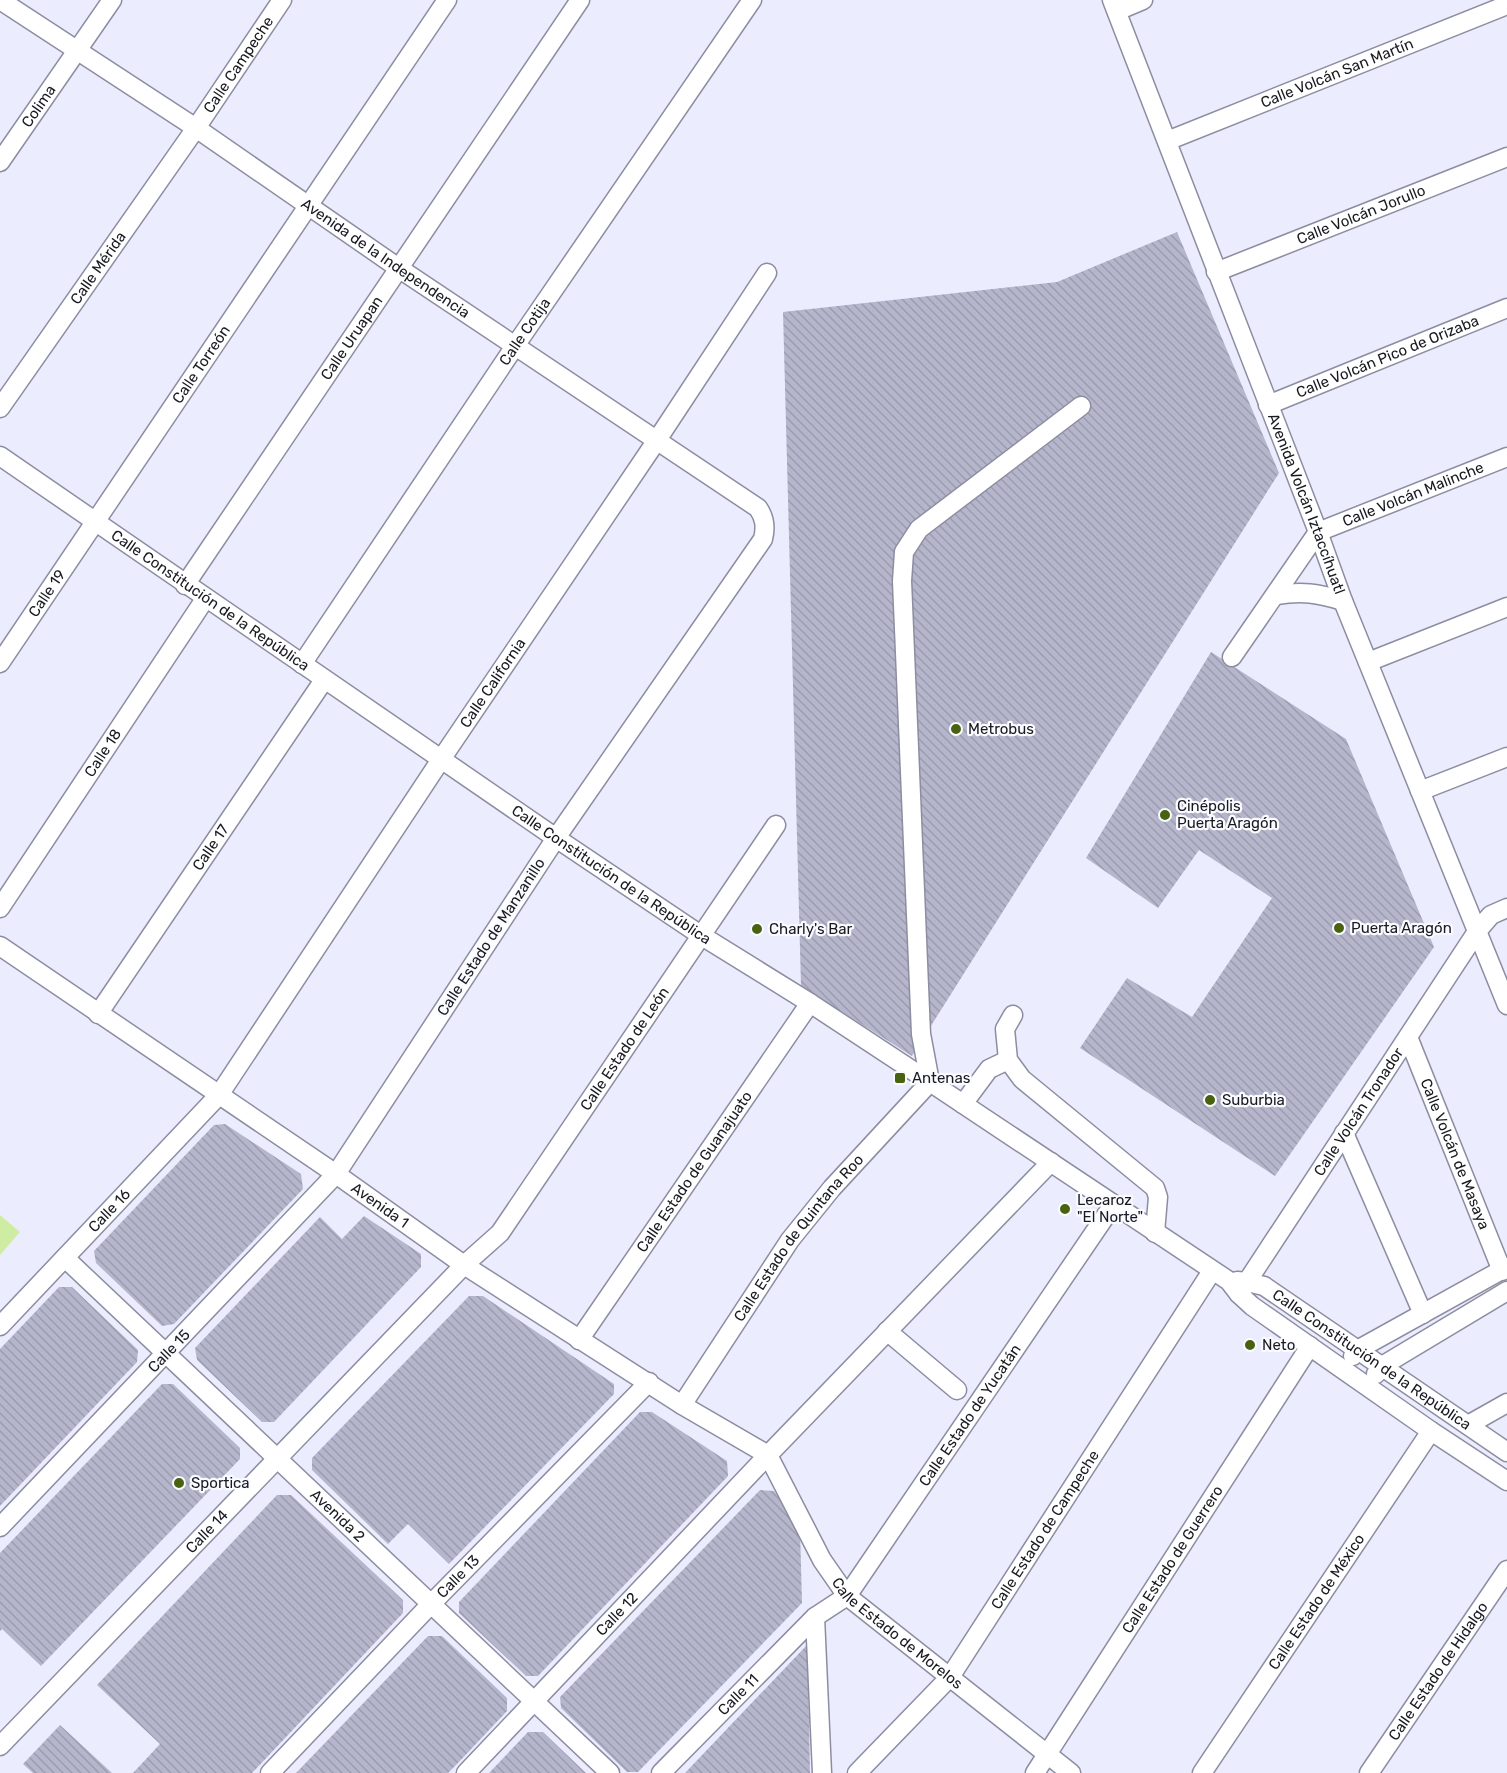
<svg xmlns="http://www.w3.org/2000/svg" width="1507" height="1773" font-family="Rubik,sans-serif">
<defs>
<pattern id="building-back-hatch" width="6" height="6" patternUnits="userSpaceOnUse" patternTransform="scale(1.5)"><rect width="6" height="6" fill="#b5b6cb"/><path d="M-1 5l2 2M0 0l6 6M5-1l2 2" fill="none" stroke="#9b9cae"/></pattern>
</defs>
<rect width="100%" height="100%" fill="#ebecfe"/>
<polygon fill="#cfeda2" points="0,1215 20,1232 0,1255"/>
<g fill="url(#building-back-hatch)">
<polygon points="1177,232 1279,473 912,1056 801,986 783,312 1057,282"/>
<polygon points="1211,652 1346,739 1434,947 1275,1176 1080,1048 1127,978 1192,1017 1272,898 1199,850 1158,908 1086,858"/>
<polygon points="225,1124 301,1174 303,1189 174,1324 162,1326 96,1263 94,1251 214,1125"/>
<polygon points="364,1216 421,1254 421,1267 274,1422 262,1422 197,1360 195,1348 320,1217 342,1239"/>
<polygon points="59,1287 72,1287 138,1350 137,1362 0,1506 0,1349"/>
<polygon points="469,1296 483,1296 614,1384 614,1394 449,1564 408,1524 388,1544 312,1470 312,1458"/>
<polygon points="162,1384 173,1384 240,1448 240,1459 41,1666 2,1629 0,1631 0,1553"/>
<polygon points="640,1412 652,1412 727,1461 728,1476 538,1676 526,1676 459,1613 459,1602"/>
<polygon points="760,1490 774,1491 800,1529 802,1603 638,1772 627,1772 561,1708 560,1697"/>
<polygon points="277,1495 291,1495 403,1600 403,1613 252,1773 133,1773 160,1744 97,1685"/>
<polygon points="428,1636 442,1636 507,1698 507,1711 458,1763 448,1773 296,1773"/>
<polygon points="807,1645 809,1720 811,1721 809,1723 810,1773 685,1773"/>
<polygon points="60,1725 112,1773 33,1773 23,1764"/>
<polygon points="528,1732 543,1732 586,1773 489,1773"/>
</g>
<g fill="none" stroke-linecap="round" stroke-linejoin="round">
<defs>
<g id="minor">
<path id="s1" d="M0 0 196 128 400 269 758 508C765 518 766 527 763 539L556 838 336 1174 0 1527"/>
<path id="s2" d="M1112 0 1318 532 1343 601 1507 1005"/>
<polyline points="1117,11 1143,0"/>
<path id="s3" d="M1167 141 1507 5"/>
<path id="s4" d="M0 162 112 0"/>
<path id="s5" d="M1216 272 1507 157"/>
<path id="s6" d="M1268 405 1507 308"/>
<path id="s7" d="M0 408 196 128 282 0"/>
<path id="s8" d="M0 456 556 838 702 936 810 1003 930 1082 1229 1281 1239 1294 1252 1306 1431 1431 1507 1481"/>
<path id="s9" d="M185 585 580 0"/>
<path d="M1276 595C1302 591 1318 593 1343 601"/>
<path id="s10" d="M1232 657 1318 532 1507 457"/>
<polyline points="1368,662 1507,607"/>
<path id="s11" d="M0 663 447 0"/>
<path id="s12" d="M302 664 515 346 752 0"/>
<polyline points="1420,791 1507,757"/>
<path id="s13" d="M0 908 205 599"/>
<path id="s14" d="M0 946 336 1174 464 1265 682 1405 768 1455"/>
<path id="s15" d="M98 1014 324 680"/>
<polyline points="1013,1015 1005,1029 1008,1060 1022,1079 1155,1188 1158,1197 1155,1233"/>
<path id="s16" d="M1408 1037 1502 1271"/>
<polyline points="963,1104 989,1069 1008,1060"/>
<polyline points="1344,1133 1423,1314"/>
<path id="s17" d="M65 1258 610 1773"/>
<path id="s18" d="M1237 1281 1247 1282 1264 1286 1507 1452"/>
<path id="s19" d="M1239 1294 1478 930 1491 915 1507 908"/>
<path id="s20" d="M0 1326 219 1095 442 758 657 440 767 273"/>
<polyline points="887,1331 957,1390"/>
<path id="s21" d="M579 1340 810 1003"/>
<polyline points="1353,1356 1359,1349 1507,1267"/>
<polyline points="1376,1374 1382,1366 1507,1291"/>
<path id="s22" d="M682 1405 790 1240 832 1188 930 1082 921 1034 902 581 904 552 919 529 1081 406"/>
<polyline points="1468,1425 1507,1403"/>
<path id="s23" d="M768 1455 822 1560 847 1596 1071 1773"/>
<polyline points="815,1617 822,1773"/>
<path id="s24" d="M0 1746 464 1265 500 1233 776 825"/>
<path id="s25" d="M270 1773 431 1604 649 1382"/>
<path id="s26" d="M466 1773 768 1455 1051 1162"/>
<path id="s27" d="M661 1773 815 1617 847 1596 1113 1205"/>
<path id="s28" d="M857 1773 950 1677 1212 1271"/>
<path id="s29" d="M1035 1773 1310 1346"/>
<path id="s30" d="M1202 1773 1431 1431"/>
<path id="s31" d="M1369 1773 1507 1570"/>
</g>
</defs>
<use href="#minor" stroke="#8c8da1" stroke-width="21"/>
<use href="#minor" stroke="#fff" stroke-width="18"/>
</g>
<g fill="#496212" stroke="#fafbff" stroke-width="2">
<circle cx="956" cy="729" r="6"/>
<circle cx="1165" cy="815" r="6"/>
<circle cx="1339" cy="928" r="6"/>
<circle cx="757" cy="929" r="6"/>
<rect x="894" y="1072" width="12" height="12" rx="3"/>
<circle cx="1210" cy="1100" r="6"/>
<circle cx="1065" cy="1209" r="6"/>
<circle cx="1250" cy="1345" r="6"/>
<circle cx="179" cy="1483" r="6"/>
</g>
<g text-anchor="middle" stroke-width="4.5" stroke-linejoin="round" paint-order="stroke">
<g font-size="15" fill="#191a21" stroke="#fafbff">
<text dy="5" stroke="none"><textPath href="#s7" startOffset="418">Calle Campeche</textPath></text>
<text dy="5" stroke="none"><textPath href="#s3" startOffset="183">Calle Volcán San Martín</textPath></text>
<text dy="5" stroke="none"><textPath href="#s4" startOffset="68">Colima</textPath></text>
<text dy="5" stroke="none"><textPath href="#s5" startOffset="156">Calle Volcán Jorullo</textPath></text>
<text dy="5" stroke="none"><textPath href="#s1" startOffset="464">Avenida de la Independencia</textPath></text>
<text dy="5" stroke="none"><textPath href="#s7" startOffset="171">Calle Mérida</textPath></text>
<text dy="5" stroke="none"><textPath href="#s12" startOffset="400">Calle Cotija</textPath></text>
<text dy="5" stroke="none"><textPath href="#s9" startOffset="298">Calle Uruapan</textPath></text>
<text dy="5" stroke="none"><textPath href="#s6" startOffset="129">Calle Volcán Pico de Orizaba</textPath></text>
<text dy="5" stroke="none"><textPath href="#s11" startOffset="360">Calle Torreón</textPath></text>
<text dy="5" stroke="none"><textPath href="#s10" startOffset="254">Calle Volcán Malinche</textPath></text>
<text dy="5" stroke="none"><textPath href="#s2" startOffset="540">Avenida Volcán Iztaccíhuatl</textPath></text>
<text dy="5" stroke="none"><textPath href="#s11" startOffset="84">Calle 19</textPath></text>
<text dy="5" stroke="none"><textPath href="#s8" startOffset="255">Calle Constitución de la República</textPath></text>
<text dy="5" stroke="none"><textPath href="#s20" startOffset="813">Calle California</textPath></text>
<text dy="5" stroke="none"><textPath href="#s13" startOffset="186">Calle 18</textPath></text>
<text dy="5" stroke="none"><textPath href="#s15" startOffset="201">Calle 17</textPath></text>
<text dy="5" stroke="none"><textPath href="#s8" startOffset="741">Calle Constitución de la República</textPath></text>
<text transform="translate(491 937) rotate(-57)" y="5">Calle Estado de Manzanillo</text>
<text dy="5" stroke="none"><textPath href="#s24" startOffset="939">Calle Estado de León</textPath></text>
<text dy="5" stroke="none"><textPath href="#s19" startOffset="218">Calle Volcán Tronador</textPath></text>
<text dy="5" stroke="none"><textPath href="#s16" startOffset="126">Calle Volcán de Masaya</textPath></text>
<text dy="5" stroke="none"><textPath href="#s21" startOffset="204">Calle Estado de Guanajuato</textPath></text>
<text dy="5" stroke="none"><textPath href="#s14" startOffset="460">Avenida 1</textPath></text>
<text dy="5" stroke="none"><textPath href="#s20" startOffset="159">Calle 16</textPath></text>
<text dy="5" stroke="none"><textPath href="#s22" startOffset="204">Calle Estado de Quintana Roo</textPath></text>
<text transform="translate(169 1351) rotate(-46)" y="5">Calle 15</text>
<text dy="5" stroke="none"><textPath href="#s18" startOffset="158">Calle Constitución de la República</textPath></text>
<text dy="5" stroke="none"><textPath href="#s27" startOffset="476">Calle Estado de Yucatán</textPath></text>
<text dy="5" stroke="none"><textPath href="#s17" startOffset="375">Avenida 2</textPath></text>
<text dy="5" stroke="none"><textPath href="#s28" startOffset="309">Calle Estado de Campeche</textPath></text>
<text dy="5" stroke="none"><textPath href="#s24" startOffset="298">Calle 14</textPath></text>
<text dy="5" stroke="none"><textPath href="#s29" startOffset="254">Calle Estado de Guerrero</textPath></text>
<text dy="5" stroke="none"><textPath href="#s25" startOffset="272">Calle 13</textPath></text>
<text dy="5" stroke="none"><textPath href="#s30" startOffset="206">Calle Estado de México</textPath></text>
<text dy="5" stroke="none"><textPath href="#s26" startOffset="219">Calle 12</textPath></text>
<text dy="5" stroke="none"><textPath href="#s23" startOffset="224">Calle Estado de Morelos</textPath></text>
<text dy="5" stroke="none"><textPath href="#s31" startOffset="123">Calle Estado de Hidalgo</textPath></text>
<text dy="5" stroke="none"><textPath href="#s27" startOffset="110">Calle 11</textPath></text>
</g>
<g font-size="15" fill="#191a21" stroke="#fafbff" text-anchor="start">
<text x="968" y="734">Metrobus</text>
<text x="1177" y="811">Cinépolis<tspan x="1177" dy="17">Puerta Aragón</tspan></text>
<text x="1351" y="933">Puerta Aragón</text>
<text x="769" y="934">Charly's Bar</text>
<text x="912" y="1083">Antenas</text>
<text x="1222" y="1105">Suburbia</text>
<text x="1077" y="1205">Lecaroz<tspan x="1077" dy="17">"El Norte"</tspan></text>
<text x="1262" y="1350">Neto</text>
<text x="191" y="1488">Sportica</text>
</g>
</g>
</svg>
